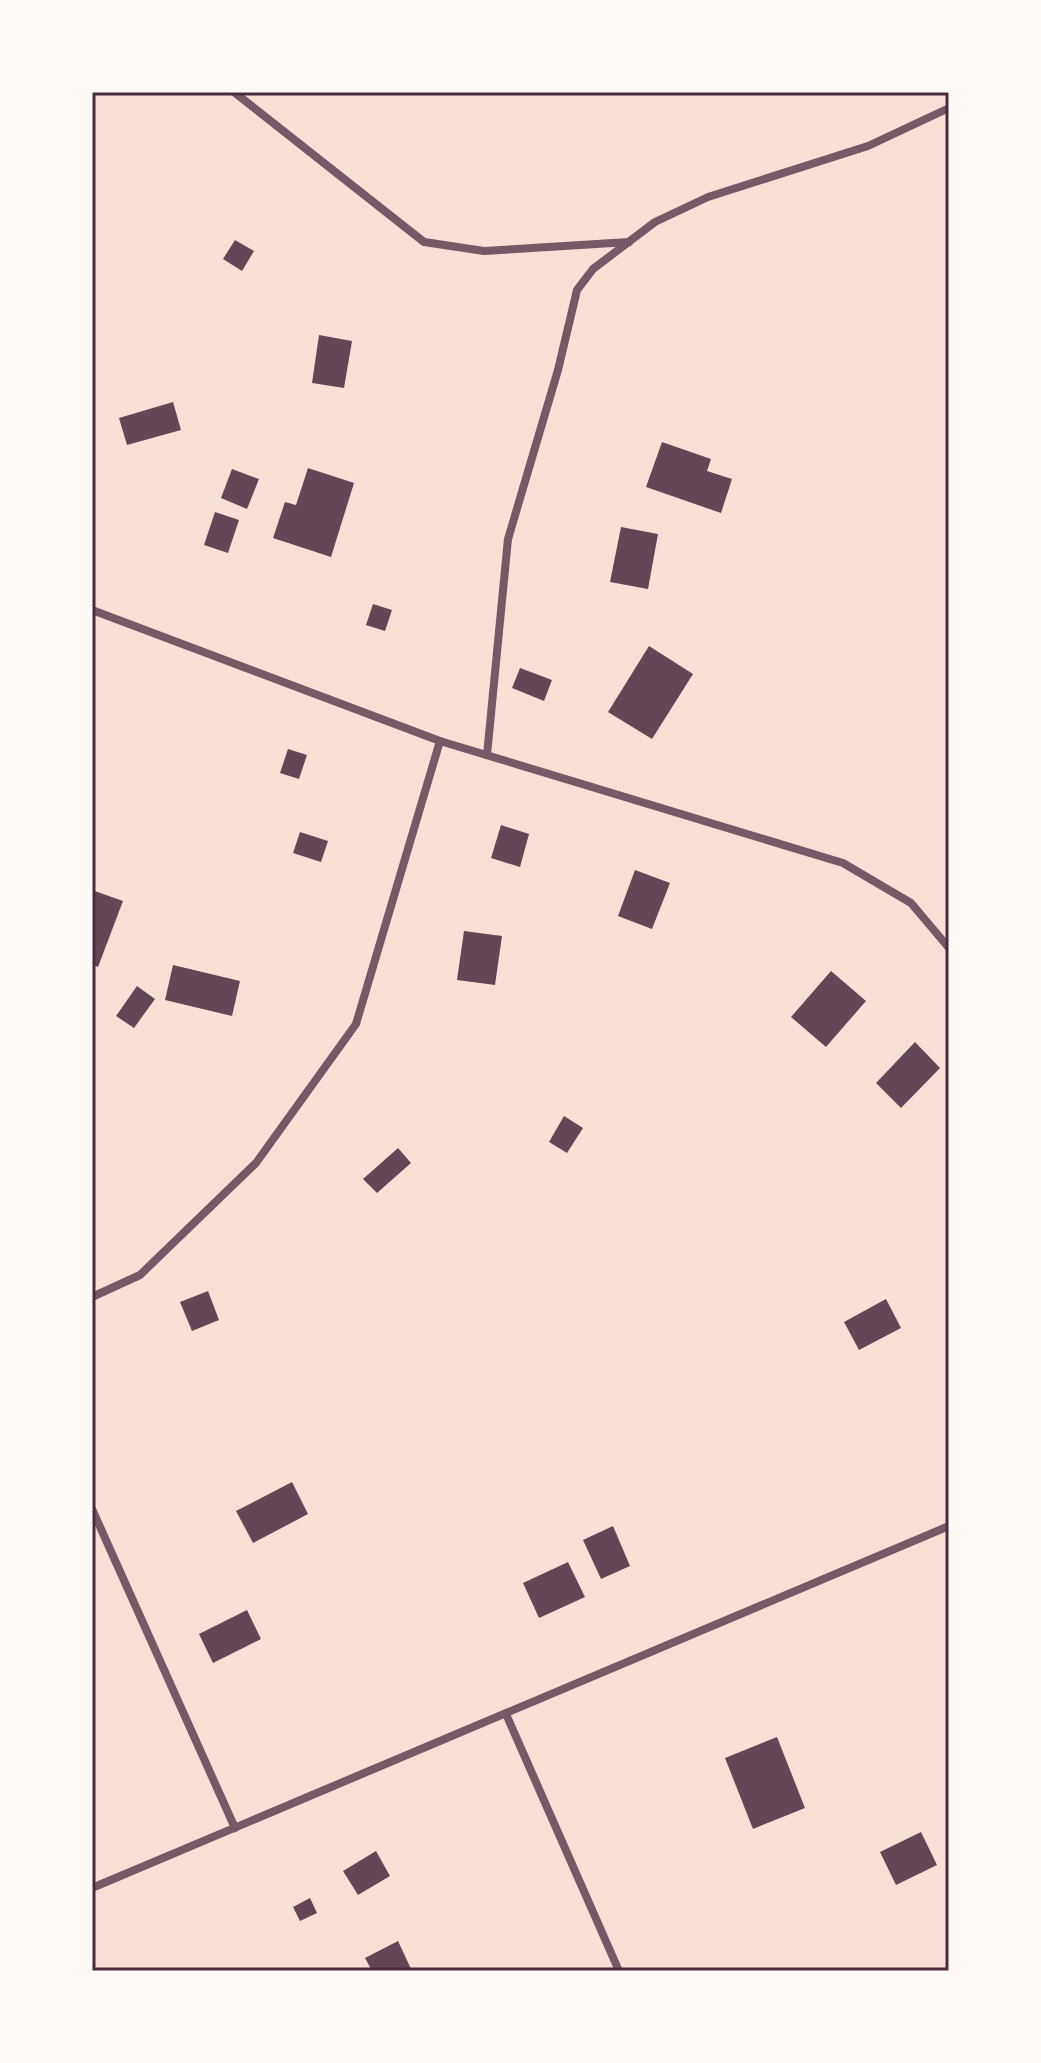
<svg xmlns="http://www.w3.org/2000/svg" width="1041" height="2063" font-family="'DejaVu Sans',sans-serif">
<rect width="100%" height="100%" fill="#f7e1d7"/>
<g fill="#644757">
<polygon points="235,240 254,251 242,271 223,259"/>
<polygon points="319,335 352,341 344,388 312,383"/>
<polygon points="173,402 181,430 127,445 119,418"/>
<polygon points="662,442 711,459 707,471 732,479 721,513 646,487"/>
<polygon points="308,468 354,483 331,557 273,538 285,502 296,505"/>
<polygon points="232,469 259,479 247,509 221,498"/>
<polygon points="215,512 239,520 228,553 204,545"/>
<polygon points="621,527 658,534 648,589 610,582"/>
<polygon points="373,604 392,610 385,631 366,625"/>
<polygon points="649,646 693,674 652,739 608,712"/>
<polygon points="520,668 552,680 544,701 512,688"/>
<polygon points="288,749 307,755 299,779 280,773"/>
<polygon points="501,825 529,834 520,867 491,858"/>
<polygon points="300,832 328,841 321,862 293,853"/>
<polygon points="635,870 670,883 652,929 618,916"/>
<polygon points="92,890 123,901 98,967 92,965"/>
<polygon points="464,931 502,936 495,985 457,980"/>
<polygon points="173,965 240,981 232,1016 165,1000"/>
<polygon points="831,971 866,1001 826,1047 791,1017"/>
<polygon points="137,986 155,999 134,1028 116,1016"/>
<polygon points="915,1042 940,1068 901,1108 876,1083"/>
<polygon points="564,1116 583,1128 567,1153 549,1142"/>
<polygon points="398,1148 411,1163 377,1193 363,1179"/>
<polygon points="208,1291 219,1320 192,1331 180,1302"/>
<polygon points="886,1299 901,1328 859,1350 844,1322"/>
<polygon points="292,1482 308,1514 253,1543 236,1511"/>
<polygon points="613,1526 630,1566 601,1579 583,1540"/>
<polygon points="568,1562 585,1597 539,1618 523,1583"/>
<polygon points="247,1610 261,1639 213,1663 199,1634"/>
<polygon points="777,1737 805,1808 753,1829 725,1758"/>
<polygon points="921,1832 937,1865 896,1885 880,1852"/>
<polygon points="376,1851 390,1876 358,1895 343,1871"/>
<polygon points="310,1898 317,1913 300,1921 293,1907"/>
<polygon points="398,1941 412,1971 372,1971 365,1958"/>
</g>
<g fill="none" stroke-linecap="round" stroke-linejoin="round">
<g stroke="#755966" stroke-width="8">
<polyline points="234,92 424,242 484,251 629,242"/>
<polyline points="92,610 440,741 843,863 911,903 949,948"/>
<polyline points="487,755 508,539 558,370 577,290 593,269 655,222 708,197 868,146 949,108"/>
<polyline points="92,1297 140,1275 256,1163 356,1024 440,741"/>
<polyline points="92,1509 235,1828"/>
<polyline points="506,1714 619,1971"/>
<polyline points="92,1888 949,1526"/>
</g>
</g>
<rect width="1041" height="2063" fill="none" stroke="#fffaf5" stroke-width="188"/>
<rect x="94" y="94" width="853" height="1875" fill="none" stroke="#4a2c40" stroke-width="3"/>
</svg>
